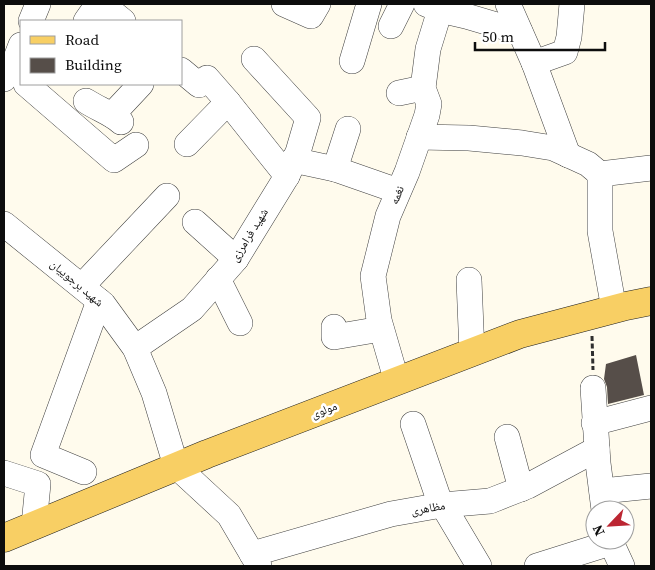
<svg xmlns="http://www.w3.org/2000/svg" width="655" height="570" font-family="'Source Serif 4','Noto Naskh Arabic',serif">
<rect width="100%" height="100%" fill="#fffbed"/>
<polygon fill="#564e49" points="636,355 644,395 608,404 607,387 604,379 606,364"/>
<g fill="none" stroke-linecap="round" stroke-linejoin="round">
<defs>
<g id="minor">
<polyline points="102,4 123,21"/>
<polyline points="284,4 311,16 318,4"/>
<polyline points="426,4 440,10 466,16 520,32"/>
<polyline points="508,4 534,63 568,155"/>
<polyline points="31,21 38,4"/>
<polyline points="86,21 98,4"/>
<polyline points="391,26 402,4"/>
<polyline points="352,61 369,4"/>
<polyline points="534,63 565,52 569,37 572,4"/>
<polyline points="181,70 199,85 207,78 228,102 287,176"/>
<polyline points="4,79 11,71 21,45"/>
<polyline points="26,84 114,160 136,145"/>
<polyline points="399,93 423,88"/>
<path d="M86 101C98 109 111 113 121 122"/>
<polyline points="112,115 141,84"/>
<polyline points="419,137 469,138 522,143 553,148 588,164 600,174"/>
<polyline points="187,144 228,102"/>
<polyline points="293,160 335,169 398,191"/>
<polyline points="335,169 348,129"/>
<polyline points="600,174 600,231 614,309"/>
<polyline points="600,174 651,168"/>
<polyline points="195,222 236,259"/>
<polyline points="4,224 103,304 135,348 154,393 176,466 229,515 259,566"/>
<polyline points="218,279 240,323"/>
<polyline points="469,280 472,353"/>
<polyline points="82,286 167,196"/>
<polyline points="334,327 334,337 381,329"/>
<polyline points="135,348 192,309 236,259 287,176 298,152 308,118 254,59"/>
<polyline points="397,382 379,320 373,276 388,216 407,172 427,115 429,104 423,88 428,49 440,10"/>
<polyline points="593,388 598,463 604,510"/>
<polyline points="594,423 651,408"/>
<polyline points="413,424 438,497 479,566"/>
<polyline points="507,437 521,489"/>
<polyline points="84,472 43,455 99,301"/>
<polyline points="4,473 38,484 34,525"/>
<polyline points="602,491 651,486"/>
<polyline points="610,540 622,566"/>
<polyline points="252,554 391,514 442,505 490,501 528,486 597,449"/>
<polyline points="537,566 610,543"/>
</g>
<polyline id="major" points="4,538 207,454 520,334 626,306 651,301"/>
</defs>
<use href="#minor" stroke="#404040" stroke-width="26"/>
<use href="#major" stroke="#1e1e1e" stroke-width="29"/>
<polyline stroke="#2f2f2f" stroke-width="3" stroke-dasharray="5 2.5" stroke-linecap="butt" points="592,336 593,370"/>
<use href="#minor" stroke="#fff" stroke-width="25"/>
<use href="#major" stroke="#f8cf64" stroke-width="28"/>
</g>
<g text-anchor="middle" stroke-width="5" stroke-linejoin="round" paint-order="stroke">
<g font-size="12" fill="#0d0d0d" stroke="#fff">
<text transform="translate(397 195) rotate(-67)" y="4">نغمه</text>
<text transform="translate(249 235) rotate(-58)" y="4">شهید فرامرزی</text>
<text transform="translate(77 283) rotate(40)" y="4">شهید برجوییان</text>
<text transform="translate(324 410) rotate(-21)" y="4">مولوی</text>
<text transform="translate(428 508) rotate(-9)" y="4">مظاهری</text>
</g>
</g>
<rect width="655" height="570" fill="none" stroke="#0d0d0d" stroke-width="10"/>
<rect x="20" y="20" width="162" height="65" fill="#ffffff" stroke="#9e9e9e"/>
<rect x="30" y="36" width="25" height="8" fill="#f8cf64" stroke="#9e9e9e"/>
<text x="65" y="45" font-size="15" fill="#0d0d0d">Road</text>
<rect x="30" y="58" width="25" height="15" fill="#564e49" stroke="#9e9e9e"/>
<text x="65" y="70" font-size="15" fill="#0d0d0d">Building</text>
<g transform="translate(610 525) rotate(245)"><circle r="24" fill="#ffffff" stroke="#9e9e9e"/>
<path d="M0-4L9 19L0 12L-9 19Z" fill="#bc2632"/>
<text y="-8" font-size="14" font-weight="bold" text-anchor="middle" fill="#0d0d0d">N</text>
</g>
<path d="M475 42v8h130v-8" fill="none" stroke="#0d0d0d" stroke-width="2.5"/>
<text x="482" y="42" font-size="15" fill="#0d0d0d" stroke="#ffffff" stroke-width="4" paint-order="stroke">50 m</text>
</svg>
